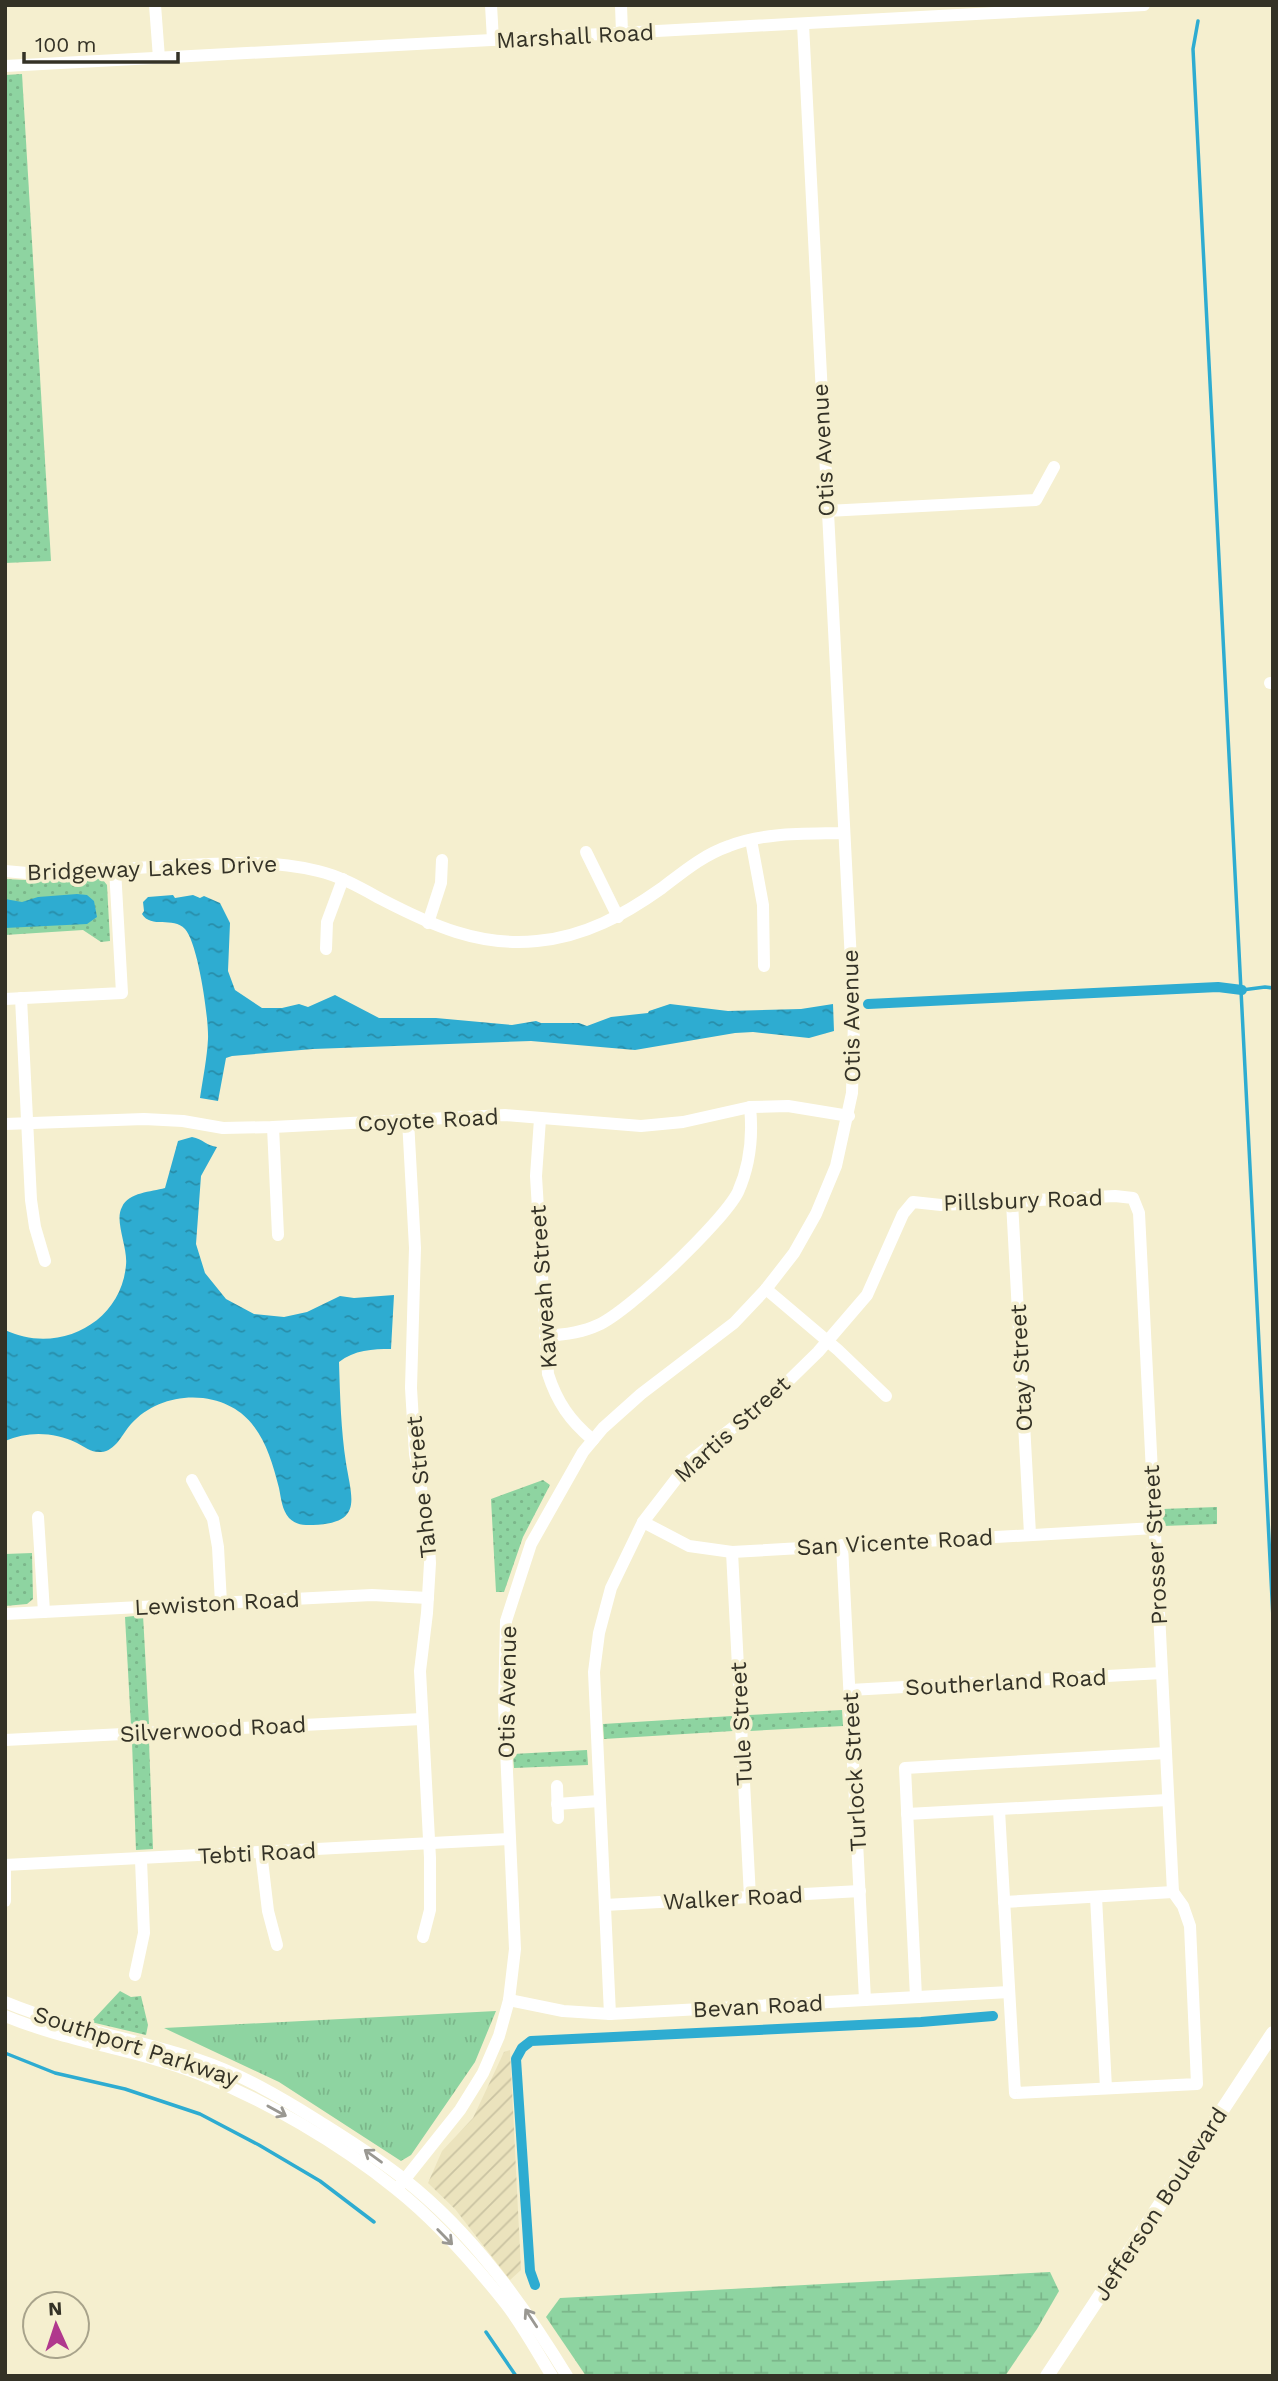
<svg xmlns="http://www.w3.org/2000/svg" width="1278" height="2381" font-family="'Work Sans',sans-serif">
<defs>
<pattern id="industrial-furrows" width="10" height="10" patternUnits="userSpaceOnUse" patternTransform="scale(1.75)"><rect width="10" height="10" fill="#ebe3bd"/><path d="M-1 1l2-2M0 10L10 0M9 11l2-2" fill="none" stroke="#cac3a2"/></pattern>
<pattern id="grass-tufts" width="24" height="20" patternUnits="userSpaceOnUse" patternTransform="scale(1.75)"><rect width="24" height="20" fill="#8ed4a1"/><path d="M3 7l-1-3M5 7V3M7 7l1-3M15 17l-1-3M17 17v-4M19 17l1-3" fill="none" stroke="#7bb68a"/></pattern>
<pattern id="wetland-marsh" width="20" height="14" patternUnits="userSpaceOnUse" patternTransform="scale(1.75)"><rect width="20" height="14" fill="#8ed4a1"/><path d="M1 5h8M5 5V1M11 12h8M15 12V8" fill="none" stroke="#7bb68a"/></pattern>
<pattern id="park-dots" width="8" height="8" patternUnits="userSpaceOnUse" patternTransform="scale(1.75)"><rect width="8" height="8" fill="#8ed4a1"/><path d="M2 2h.1M6 6h.1" fill="none" stroke="#7bb68a" stroke-width="1.8" stroke-linecap="round"/></pattern>
<pattern id="water-ripples" width="26" height="14" patternUnits="userSpaceOnUse" patternTransform="scale(1.75)"><rect width="26" height="14" fill="#2eacd1"/><path d="M2 4q2-2 4 0t4 0M15 11q2-2 4 0t4 0" fill="none" stroke="#288da9"/></pattern>
</defs>
<rect width="100%" height="100%" fill="#f5efcf"/>
<polygon fill="url(#industrial-furrows)" points="510,2050 521,2270 510,2280 455,2209 428,2183 442,2151 473,2118 504,2052"/>
<polygon fill="url(#grass-tufts)" points="496,2011 475,2062 411,2155 401,2161 279,2082 164,2028"/>
<polygon fill="url(#wetland-marsh)" points="1050,2272 1059,2291 1037,2329 1005,2376 586,2376 546,2317 560,2298"/>
<g fill="url(#park-dots)">
<polygon points="22,74 51,561 5,563 5,75"/>
<polygon points="95,878 103,880 107,885 110,941 101,942 83,930 5,935 5,879 45,881"/>
<polygon points="543,1480 550,1485 523,1537 504,1592 496,1592 491,1499"/>
<polygon points="1217,1507 1217,1524 1163,1526 1162,1509"/>
<polygon points="32,1553 33,1599 27,1604 5,1606 5,1554"/>
<polygon points="143,1615 149,1724 131,1725 125,1617"/>
<polygon points="842,1710 843,1726 750,1731 749,1715"/>
<polygon points="732,1716 733,1731 604,1739 603,1724"/>
<polygon points="149,1741 153,1849 136,1850 132,1742"/>
<polygon points="587,1750 588,1765 514,1768 513,1754"/>
<polygon points="120,1991 131,1997 141,1996 148,2025 146,2035 91,2022"/>
</g>
<g fill="url(#water-ripples)">
<polygon points="77,894 87,895 94,901 97,917 87,924 5,928 5,899 22,902 38,897"/>
<path d="M173 895 175 898 193 895 200 898 204 896 220 903 230 923 228 971 235 990 262 1008H282L299 1004 308 1007 335 995 379 1018H436L512 1025 536 1021 541 1023H579L587 1026 611 1017 648 1013 649 1011 670 1004 728 1011 801 1009 833 1004 834 1031 809 1038 753 1032 735 1033 635 1050 531 1041 313 1049 232 1056 226 1058 218 1101 200 1098C203 1078 207 1058 208 1039 209 1019 198 943 185 929 173 916 151 929 142 914L144 911 143 902 148 897Z"/>
<path d="M192 1137C203 1139 207 1146 217 1147L201 1176 196 1244 205 1273 226 1299 254 1314 284 1317 307 1312 340 1296 354 1298 394 1295 391 1349C373 1349 354 1350 339 1362 340 1396 341 1430 346 1463 352 1500 363 1523 313 1525 303 1525 296 1525 289 1518 282 1510 281 1498 279 1488 268 1444 254 1405 203 1398 176 1395 149 1404 131 1424 122 1434 116 1451 101 1452 92 1453 85 1447 77 1443 54 1432 28 1431 5 1441V1330C57 1355 121 1324 126 1265 128 1247 114 1221 122 1207 129 1192 151 1192 165 1188L178 1141Z"/>
</g>
<g fill="none" stroke-linecap="round" stroke-linejoin="round">
<g stroke="#2eacd1" stroke-width="3.5">
<polyline points="1198,21 1193,49 1273,1618"/>
<polyline points="1242,990 1265,987 1273,988"/>
<polyline points="5,2053 55,2073 125,2089 200,2114 259,2145 320,2181 374,2222"/>
<polyline points="486,2332 516,2376"/>
</g>
<g stroke="#2eacd1" stroke-width="10">
<polyline points="868,1004 1218,987 1242,990"/>
<polyline points="535,2285 530,2271 516,2059 522,2048 531,2041 921,2022 993,2016"/>
</g>
<g stroke="#fff" stroke-width="12">
<polyline points="155,5 159,58"/>
<polyline points="491,5 493,40"/>
<polyline points="621,5 622,33"/>
<polyline points="5,66 1144,5"/>
<polyline points="827,511 1036,500 1054,467"/>
<polyline points="1270,683 1273,683"/>
<polyline points="751,840 763,905 764,966"/>
<polyline points="586,852 618,917"/>
<path d="M5 871 27 873C75 871 123 869 170 866 220 863 269 859 318 871 340 876 361 888 381 899 431 925 479 947 537 941 584 937 624 915 662 888 683 872 703 855 729 846 764 832 807 834 844 833"/>
<polyline points="428,923 441,883 442,860"/>
<polyline points="326,949 327,922 343,879"/>
<polyline points="21,998 31,1200 35,1227 45,1261"/>
<polyline points="5,999 122,993 115,869"/>
<path d="M540 1119 536 1176 548 1374C557 1402 570 1421 593 1440"/>
<polyline points="408,1120 415,1248 411,1388 415,1454 428,1527 430,1563 427,1613 420,1671 430,1858 430,1910 423,1937"/>
<polyline points="5,1124 144,1119 183,1121 223,1128 273,1127 505,1115 641,1126 683,1122 750,1107 788,1106 849,1116"/>
<polyline points="273,1127 278,1235"/>
<polyline points="1012,1202 1030,1534"/>
<polyline points="766,1289 838,1350 886,1396"/>
<path d="M545 1336C563 1335 581 1333 598 1325 628 1312 723 1222 738 1192 750 1165 753 1136 750 1107"/>
<polyline points="192,1480 213,1519 218,1547 221,1603"/>
<polyline points="38,1517 44,1612"/>
<polyline points="643,1522 689,1546 732,1552 1155,1528"/>
<polyline points="842,1545 865,2000"/>
<polyline points="732,1552 750,1897"/>
<polyline points="5,1614 372,1595 428,1598"/>
<polyline points="850,1690 1162,1673"/>
<polyline points="5,1740 422,1719"/>
<polyline points="557,1786 558,1818"/>
<polyline points="557,1804 599,1801"/>
<polyline points="999,1810 1015,2093 1197,2084 1190,1926 1183,1906 1173,1892"/>
<polyline points="907,1814 1168,1800"/>
<polyline points="261,1852 268,1911 277,1945"/>
<polyline points="5,1865 509,1839"/>
<polyline points="1096,1897 1106,2088"/>
<polyline points="5,1901 5,1865"/>
<polyline points="1004,1902 1173,1892"/>
<polyline points="605,1905 860,1891"/>
<polyline points="135,1975 144,1933 141,1860"/>
<polyline points="916,1997 905,1768 1166,1753"/>
<polyline points="509,2000 563,2011 610,2014 1009,1992"/>
<path d="M5 2002C68 2028 135 2039 199 2060 241 2074 280 2097 317 2120 347 2139 378 2158 405 2180 472 2233 523 2304 567 2376"/>
<polyline points="610,2014 594,1672 599,1633 611,1588 643,1522 690,1461 771,1398 818,1352 867,1295 903,1214 913,1202 941,1205 1115,1196 1133,1198 1139,1213 1173,1892"/>
<path d="M5 2016C68 2042 136 2049 199 2074 267 2101 339 2143 396 2189 435 2220 475 2265 506 2304 523 2326 537 2352 552 2376"/>
<polyline points="397,2189 460,2110 483,2073 499,2036 509,2000 515,1949 504,1705 506,1621 531,1544 583,1452 603,1428 641,1394 734,1323 766,1289 794,1253 816,1214 836,1166 852,1093 854,1020 803,24"/>
</g>
<polyline stroke="#fff" stroke-width="14" points="1047,2376 1273,2033"/>
</g>
<defs><path id="oneway-shaft" d="M-6 0H5M1.5-3L5.5 0L1.5 3" fill="none" stroke-width="1.6" stroke-linecap="round" stroke-linejoin="round" transform="scale(1.75)"/></defs>
<g stroke="#9a9892">
<use href="#oneway-shaft" transform="translate(277 2111) rotate(29)"/>
<use href="#oneway-shaft" transform="translate(373 2156) rotate(-144)"/>
<use href="#oneway-shaft" transform="translate(445 2237) rotate(46)"/>
<use href="#oneway-shaft" transform="translate(531 2318) rotate(-123)"/>
</g>
<g text-anchor="middle" stroke-width="7" stroke-linejoin="round" paint-order="stroke">
<g font-size="23" fill="#343226" stroke="#f5efcf">
<text transform="translate(575 36) rotate(-3)" y="8">Marshall Road</text>
<text transform="translate(823 450) rotate(-93)" y="8">Otis Avenue</text>
<text transform="translate(152 868) rotate(-2)" y="8">Bridgeway Lakes Drive</text>
<text transform="translate(851 1016) rotate(-91)" y="8">Otis Avenue</text>
<text transform="translate(428 1120) rotate(-3)" y="8">Coyote Road</text>
<text transform="translate(1023 1200) rotate(-2)" y="8">Pillsbury Road</text>
<text transform="translate(543 1287) rotate(-94)" y="8">Kaweah Street</text>
<text transform="translate(1021 1368) rotate(-93)" y="8">Otay Street</text>
<text transform="translate(732 1429) rotate(-42)" y="8">Martis Street</text>
<text transform="translate(421 1487) rotate(-96)" y="8">Tahoe Street</text>
<text transform="translate(895 1542) rotate(-3)" y="8">San Vicente Road</text>
<text transform="translate(1155 1545) rotate(-93)" y="8">Prosser Street</text>
<text transform="translate(217 1603) rotate(-3)" y="8">Lewiston Road</text>
<text transform="translate(1006 1682) rotate(-3)" y="8">Southerland Road</text>
<text transform="translate(507 1692) rotate(-89)" y="8">Otis Avenue</text>
<text transform="translate(741 1724) rotate(-93)" y="8">Tule Street</text>
<text transform="translate(213 1729) rotate(-3)" y="8">Silverwood Road</text>
<text transform="translate(854 1772) rotate(-93)" y="8">Turlock Street</text>
<text transform="translate(257 1853) rotate(-3)" y="8">Tebti Road</text>
<text transform="translate(733 1898) rotate(-3)" y="8">Walker Road</text>
<text transform="translate(758 2006) rotate(-3)" y="8">Bevan Road</text>
<text transform="translate(136 2046) rotate(18)" y="8">Southport Parkway</text>
<text transform="translate(1160 2204) rotate(-57)" y="8">Jefferson Boulevard</text>
</g>
</g>
<rect width="1278" height="2381" fill="none" stroke="#343226" stroke-width="14"/>
<g transform="translate(56 2325) rotate(357)"><circle r="33" fill="#f5efcf" stroke="#a8a38b" stroke-width="2"/>
<path d="M0-5L12 26L0 18L-12 26Z" fill="#b0388d"/>
<text y="-10" font-size="19" font-weight="bold" text-anchor="middle" fill="#343226">N</text>
</g>
<path d="M24 52v10h154v-10" fill="none" stroke="#343226" stroke-width="3.5"/>
<text x="35" y="52" font-size="21" fill="#343226" stroke="#f5efcf" stroke-width="5" paint-order="stroke">100 m</text>
</svg>
